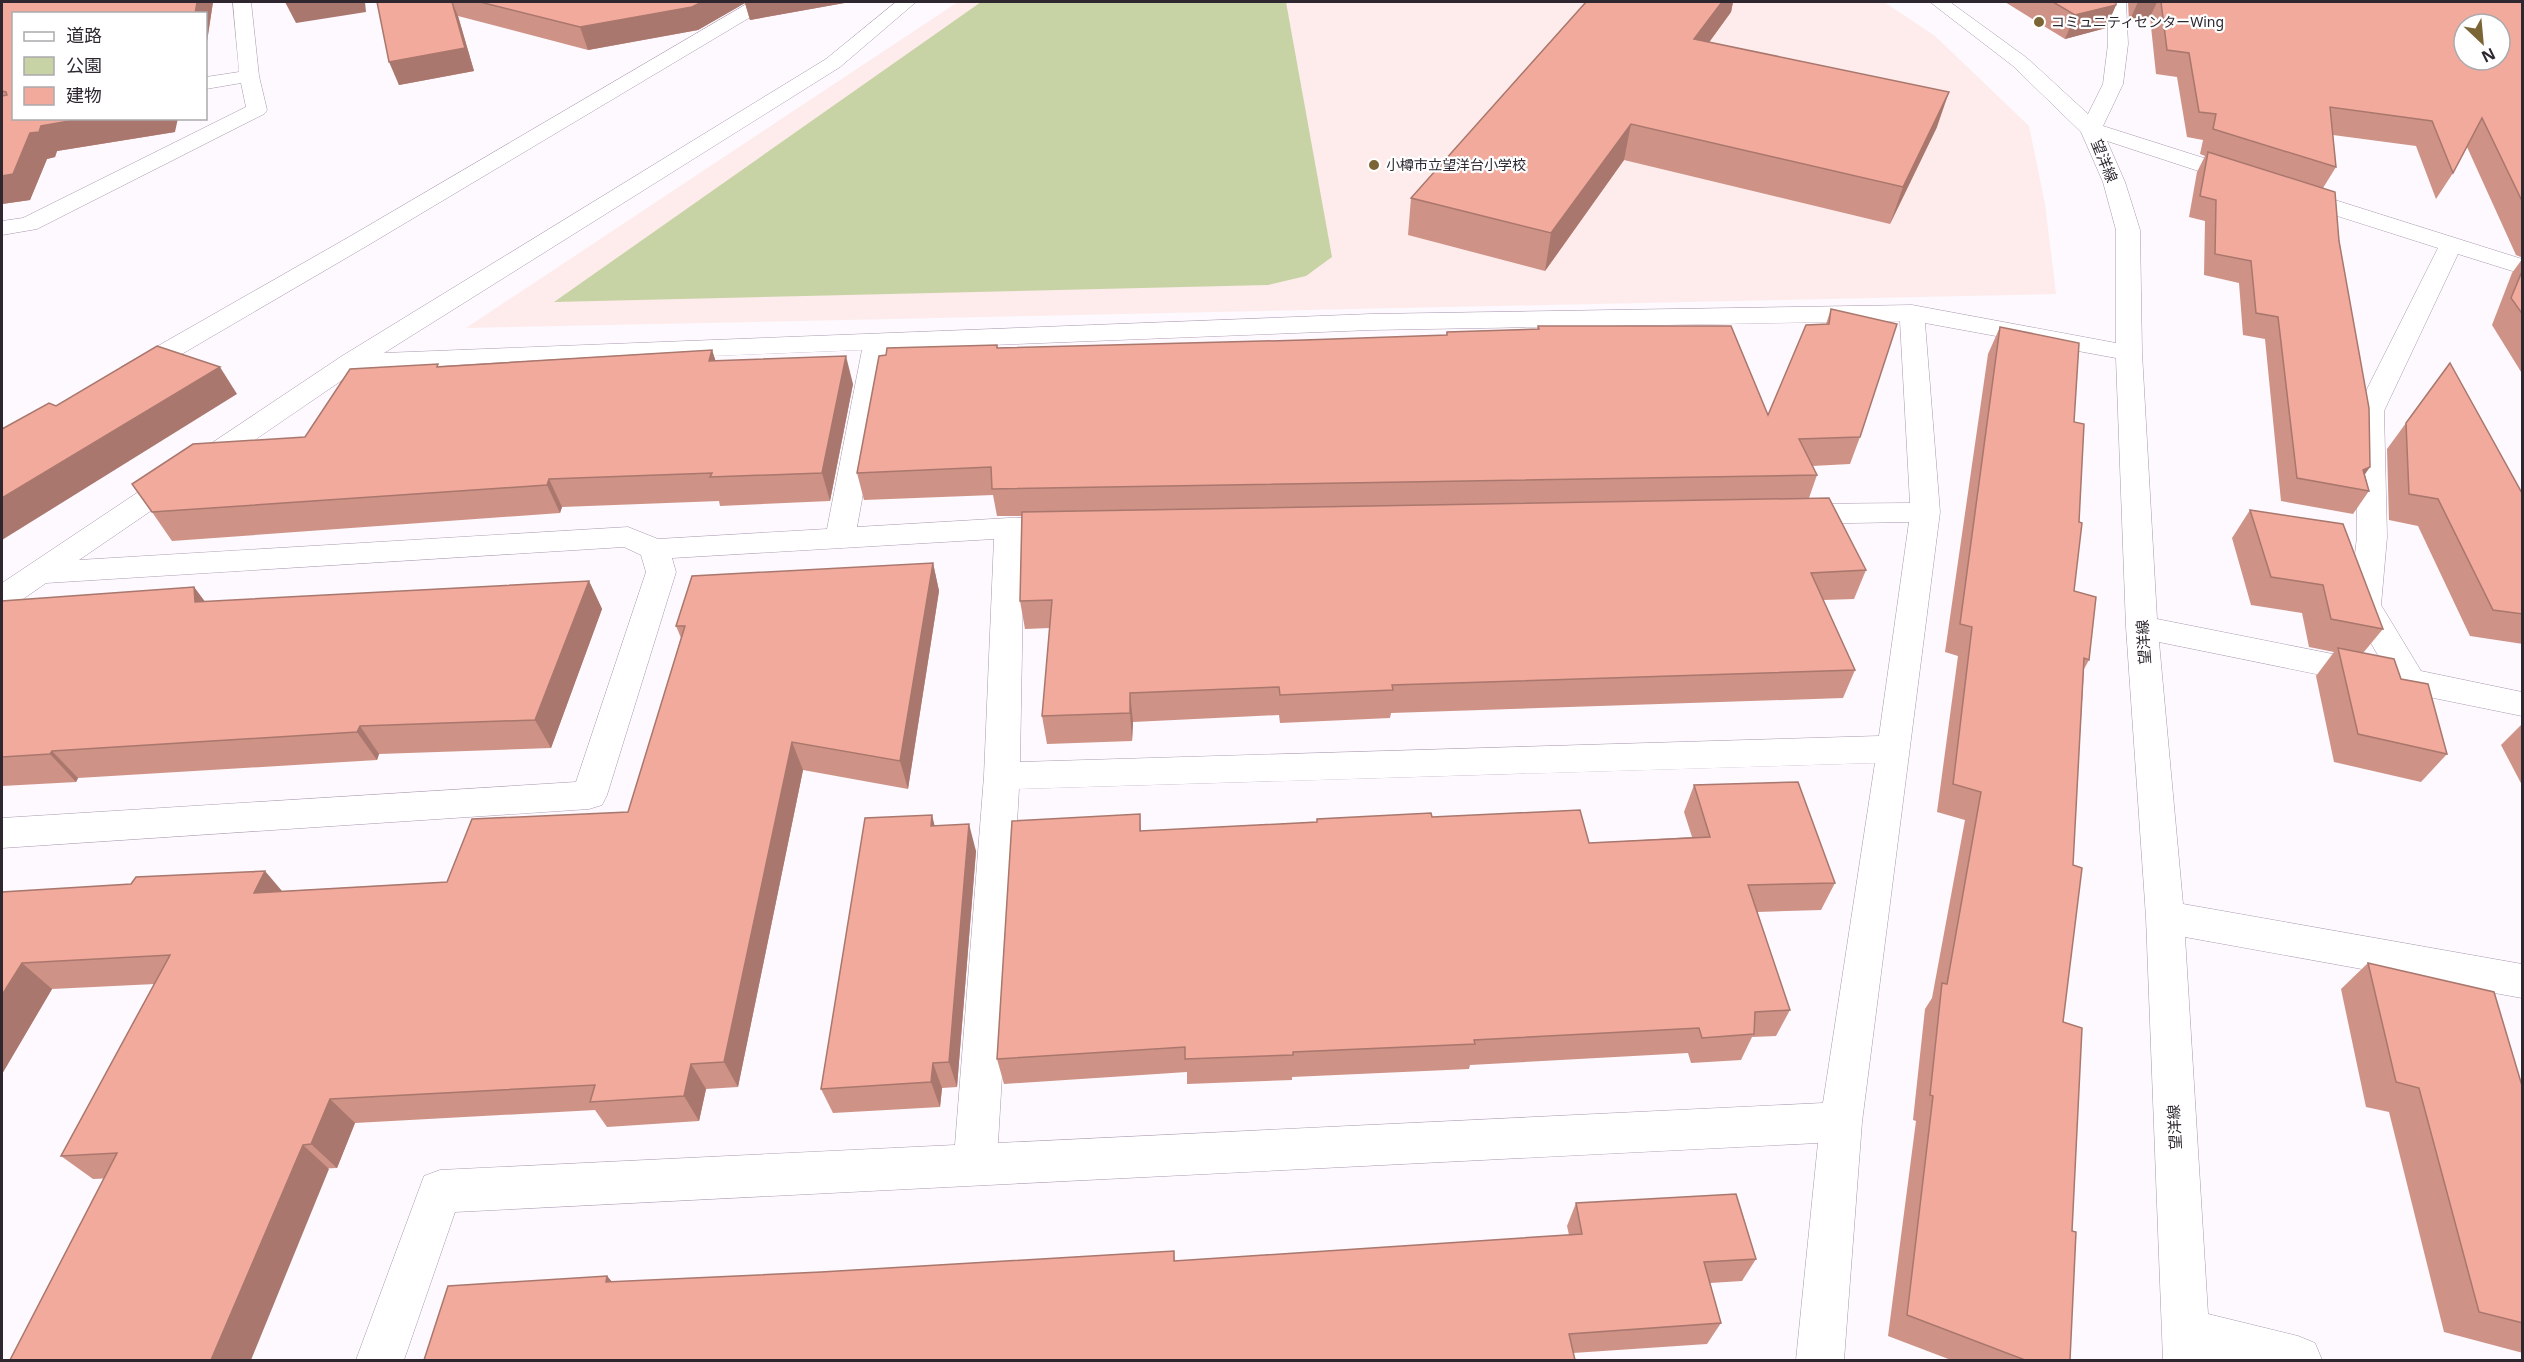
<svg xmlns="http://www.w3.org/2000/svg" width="2524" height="1362" font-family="'Noto Sans','Noto Sans JP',sans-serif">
<rect width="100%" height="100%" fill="#fdf9fe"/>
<polygon fill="#fdeceb" points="958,2 1884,2 1935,36 2029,126 2045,204 2056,294 466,328"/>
<polygon fill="#c8d3a5" points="981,2 1286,2 1332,257 1306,276 1268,285 554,302"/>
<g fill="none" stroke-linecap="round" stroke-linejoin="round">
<defs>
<g id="minor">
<polygon points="233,2 251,2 259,76 267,110 264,114 37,229 2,235 2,221 23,218 246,107 241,83 206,89 206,77 239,72"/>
<polygon points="750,2 771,2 769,6 365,247 139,379 130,381 121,379 117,373 121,367 349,237"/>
<path d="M896 2H916L840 67 384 353 1371 314 1912 305 2116 343V230L2103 182 2081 132 2013 66 1930 2H1950L2027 58 2088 114 2103 84 2108 44V2H2126L2128 44 2123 84 2103 126 2251 173 2254 178 2251 183 2243 185 2235 183 2107 141 2125 182 2140 230 2142 353 2157 619 2383 664 2349 605 2357 537 2356 411 2438 248 2284 199 2281 194 2284 189 2292 187 2300 189 2522 259V274L2458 254 2384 411 2387 537 2381 605 2421 671 2522 692V716L2159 642 2183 904 2522 964V998L2185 937 2208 1314 2298 1336 2315 1343 2322 1360H2163L2146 917 2126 627 2116 358 1925 323 1940 512 1862 1122 1844 1360H1796L1818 1143 455 1212 404 1360H356L424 1176 440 1170 955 1145 984 776 994 539 672 558 676 572 607 795 602 805 589 809 2 848V818L576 782 646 572 641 555 624 547 46 583 13 606 2 609V583L342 356 826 59ZM1900 321 1910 503 1793 504 1783 507 1778 514 1783 521 1793 524 1909 522 1879 736 1020 762 1024 538 1066 537 1077 534 1081 527 1077 520 1066 517 1009 518 857 527 889 349 1371 330ZM862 350 827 529 658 539 628 527 79 560 357 370ZM1875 763 1823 1103 998 1143 1019 789Z"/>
</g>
</defs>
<use href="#minor" stroke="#a997af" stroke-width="1"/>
<use href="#minor" fill="#fff" fill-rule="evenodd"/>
</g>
<g fill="#cf9286">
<polygon points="2,2 213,2 206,48 206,14 14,14 175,132 57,151 55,157 47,159 30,200 2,204"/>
<polygon points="377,2 850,2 750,20 745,3 698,30 588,50 458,16 474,71 399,85"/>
<polygon points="1586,2 1733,2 1731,12 1709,42 1937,127 1890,224 1624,160 1545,271 1408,235 1411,198"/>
<polygon points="2005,2 2116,2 2116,5 2106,28 2065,39"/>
<polygon points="2128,2 2523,2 2523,258 2516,255 2467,147 2453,173 2436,199 2416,146 2333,135 2336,167 2323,188 2339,241 2365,475 2369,491 2353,514 2281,501 2265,339 2243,335 2239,283 2204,275 2205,221 2189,217 2197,172 2205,156 2200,154 2203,140 2187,137 2177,77 2156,74 2150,17 2129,22"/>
<polygon points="2523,258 2523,375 2492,325 2512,273"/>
<polygon points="1831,309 1860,437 1850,464 1812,466 1817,475 1809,498 1866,570 1854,599 1823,600 1855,670 1843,698 1391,713 1390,718 1280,723 1279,715 1133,722 1132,741 1047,744 1042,716 1050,628 1025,629 1020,601 1022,516 997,516 993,495 864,500 857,473 997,345 998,348 1304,340 1446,335 1447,332 1537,329 1538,326 1768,415 1826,324"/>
<polygon points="2000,327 2074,422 2074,591 2089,660 2084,669 2063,1022 2072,1231 2070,1360 1951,1360 1888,1336 1916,1121 1913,1120 1925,1009 1932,998 1965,820 1937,812 1958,656 1945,652 1988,354"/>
<polygon points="712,350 715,360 853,384 830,501 720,506 719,501 562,507 560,513 172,541 152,512 305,437 439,366"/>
<polygon points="2406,423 2523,495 2523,644 2470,636 2418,526 2389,520 2387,449"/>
<polygon points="2250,510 2383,629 2363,653 2401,679 2447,754 2421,782 2334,762 2316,676 2334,652 2309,647 2302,613 2251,605 2232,538"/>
<polygon points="933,563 939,591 908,789 803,770 738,1087 706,1089 699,1121 607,1127 595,1110 355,1123 337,1168 93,1179 61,1156 155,984 52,989 2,1074 2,892 283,891 447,882 628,812 681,638 676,626"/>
<polygon points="589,581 602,609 551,748 379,754 377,760 78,778 76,782 2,786 2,601 194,587 205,602"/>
<polygon points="2523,723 2523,787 2501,745"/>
<polygon points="1694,785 1835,883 1821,910 1757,912 1790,1010 1776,1036 1752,1037 1741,1060 1691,1063 1688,1053 1470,1065 1469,1069 1292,1077 1292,1080 1187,1084 1187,1072 1004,1084 997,1059 1140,814 1141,831 1317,822 1317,819 1432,817 1589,843 1692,837 1684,812"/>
<polygon points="935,825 976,851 957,1087 942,1088 940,1107 833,1113 821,1089"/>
<polygon points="2368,963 2523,1089 2523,1353 2444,1332 2389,1112 2366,1107 2341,989"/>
<polygon points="1576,1203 1756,1259 1742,1281 1710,1283 1721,1323 1707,1344 1573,1353 424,1360 607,1276 612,1282 821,1272 1174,1251 1175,1261 1569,1235 1567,1226"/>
</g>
<g fill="#a9776d">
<polygon points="197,2 213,2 206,48 206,14 195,14"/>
<polygon points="285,2 365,2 366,12 296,23"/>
<polygon points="452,2 458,16 474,71 399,85 389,62"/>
<polygon points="702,2 850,2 750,20 745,3 698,30 588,50 580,27"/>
<polygon points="1722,2 1733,2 1731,12 1687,73 1694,39"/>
<polygon points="2138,2 2157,2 2150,17 2129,22"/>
<polygon points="2116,5 2106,28 2065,39 2075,15"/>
<polygon points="1949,92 1937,127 1890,224 1903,187"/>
<polygon points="86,118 178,118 175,132 57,151 55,157 47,159 30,200 2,204 2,176 30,133 41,126"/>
<polygon points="1631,124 1624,160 1545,271 1551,233"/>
<polygon points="712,350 721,377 709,361"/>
<polygon points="846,356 853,384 830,501 822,473"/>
<polygon points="220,367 237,394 2,540 2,498"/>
<polygon points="2370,467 2355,489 2363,470"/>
<polygon points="549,479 562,507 560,513 547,485"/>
<polygon points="933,563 939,591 908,789 900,761"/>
<polygon points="589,581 602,609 551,748 535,720"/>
<polygon points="194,587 215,615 195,602"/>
<polygon points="1130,693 1133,722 1132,741 1130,713"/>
<polygon points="360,726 379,754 377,760 357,732"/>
<polygon points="792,742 803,770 738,1087 724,1062"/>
<polygon points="52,751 78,778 76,782 50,754"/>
<polygon points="932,815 939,843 931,826"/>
<polygon points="969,824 976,851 957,1087 949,1062"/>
<polygon points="265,871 288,898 254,893"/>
<polygon points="22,963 52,989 2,1074 2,995"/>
<polygon points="933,1063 942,1088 940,1107 931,1082"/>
<polygon points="691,1064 706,1089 699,1121 684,1096"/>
<polygon points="330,1099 355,1123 337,1168 311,1144"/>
<polygon points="303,1145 329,1169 251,1360 211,1360"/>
<polygon points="607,1276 626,1298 606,1282"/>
</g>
<g fill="#f1aa9c" stroke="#a9776d" stroke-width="1.5" fill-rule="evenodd">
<polygon points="2,2 197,2 195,14 14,14 14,118 86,118 41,126 39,132 30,133 13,174 2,176 2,96 7,95 6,92 2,91"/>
<polygon points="377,2 452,2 465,48 389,62"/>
<polygon points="480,2 702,2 692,7 580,27"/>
<polygon points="1586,2 1722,2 1694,39 1949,92 1903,187 1631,124 1551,233 1411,198"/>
<polygon points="2053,2 2116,2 2116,5 2075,15"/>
<path d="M2161 2H2523V203L2482 118 2453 173 2432 121 2330 107 2336 167 2213 129 2216 114 2199 112 2189 53 2167 50ZM2464 24H2500V60H2464Z"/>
<polygon points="2208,152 2335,192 2339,241 2369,408 2370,467 2363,470 2369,491 2297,478 2278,317 2256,313 2251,261 2215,254 2216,200 2200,196"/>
<polygon points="2523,269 2523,315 2511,298"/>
<polygon points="1831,309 1897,324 1860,437 1799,439 1817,475 992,489 991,467 857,473 879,356 886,355 887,348 997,345 997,348 1304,340 1447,335 1447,332 1539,329 1538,326 1731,326 1768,415 1806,325 1829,324"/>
<polygon points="2000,327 2079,343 2074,422 2084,424 2079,522 2082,523 2074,591 2096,597 2089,660 2084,658 2073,865 2082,868 2063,1022 2082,1028 2072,1231 2076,1232 2070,1360 2025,1360 1907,1315 1933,1096 1930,1095 1942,983 1947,984 1981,792 1953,784 1972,627 1960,624"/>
<polygon points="157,346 220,367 2,498 2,429 49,403 56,406"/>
<polygon points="712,350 709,361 846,356 822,473 710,477 712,473 549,479 547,485 152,512 132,484 193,444 305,437 350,369 438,364 437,367"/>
<polygon points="2450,363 2523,495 2523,614 2493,610 2438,499 2409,494 2406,423"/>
<polygon points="1829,498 1866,570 1811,573 1855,670 1392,685 1393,690 1280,695 1279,687 1130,693 1130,713 1042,716 1052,600 1020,601 1022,512"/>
<polygon points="2250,510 2343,524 2383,629 2331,619 2323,585 2271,577"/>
<polygon points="933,563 900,761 792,742 724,1062 691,1064 684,1096 590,1102 595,1085 330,1099 311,1144 303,1145 211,1360 10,1360 117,1153 61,1156 170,955 22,963 2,995 2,892 131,884 136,877 265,871 254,893 447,882 472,819 628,812 685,626 676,626 692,576"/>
<polygon points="589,581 535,720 360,726 357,732 52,751 50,754 2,757 2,601 194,587 195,602"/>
<polygon points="2338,648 2394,659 2401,679 2428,684 2447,754 2358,734"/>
<polygon points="1798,782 1835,883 1748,885 1790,1010 1755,1012 1754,1034 1702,1038 1699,1028 1474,1040 1475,1044 1293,1052 1293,1055 1185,1059 1185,1047 997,1059 1012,821 1140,814 1140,831 1317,822 1317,819 1431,813 1432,817 1580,810 1589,843 1710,837 1694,785"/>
<polygon points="932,815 931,826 969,824 949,1062 933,1063 931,1082 821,1089 865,818"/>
<polygon points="2368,963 2494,992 2523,1089 2523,1323 2479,1312 2419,1088 2396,1082"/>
<polygon points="1736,1194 1756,1259 1704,1262 1721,1323 1569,1334 1575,1360 424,1360 448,1286 607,1276 606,1282 821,1272 1174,1251 1174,1261 1582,1234 1576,1203"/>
</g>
<g fill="#7b6535" stroke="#fff" stroke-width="2">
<circle cx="2039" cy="22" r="6"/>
<circle cx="1374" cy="165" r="6"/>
</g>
<g text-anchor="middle" stroke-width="4.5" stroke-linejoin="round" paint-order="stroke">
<g font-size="14" fill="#2e2730" stroke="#fff" text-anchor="start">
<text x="2051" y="27">コミュニティセンターWing</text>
<text x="1386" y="170">小樽市立望洋台小学校</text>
</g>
<g font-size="15" fill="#2e2730" stroke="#fff">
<text transform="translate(2104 161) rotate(68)" y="5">望洋線</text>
<text transform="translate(2144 642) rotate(-94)" y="5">望洋線</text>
<text transform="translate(2175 1127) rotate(-93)" y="5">望洋線</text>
</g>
</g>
<rect width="2524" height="1362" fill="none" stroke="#2e2730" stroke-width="6"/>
<rect x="12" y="12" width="195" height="108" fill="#ffffff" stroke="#aba9ac" stroke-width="1.5"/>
<rect x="24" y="32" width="30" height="9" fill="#ffffff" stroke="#aba9ac" stroke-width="1.5"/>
<text x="66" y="42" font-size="18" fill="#2e2730">道路</text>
<rect x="24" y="57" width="30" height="18" fill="#c8d3a5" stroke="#aba9ac" stroke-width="1.5"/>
<text x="66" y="72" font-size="18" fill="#2e2730">公園</text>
<rect x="24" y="87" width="30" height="18" fill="#f1aa9c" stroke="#aba9ac" stroke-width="1.5"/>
<text x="66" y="102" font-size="18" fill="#2e2730">建物</text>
<g transform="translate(2482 42) rotate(154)"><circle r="28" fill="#ffffff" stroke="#aba9ac" stroke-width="1.5"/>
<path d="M0-4.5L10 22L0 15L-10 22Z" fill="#7b6535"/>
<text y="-9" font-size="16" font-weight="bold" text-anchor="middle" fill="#2e2730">N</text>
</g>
</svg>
